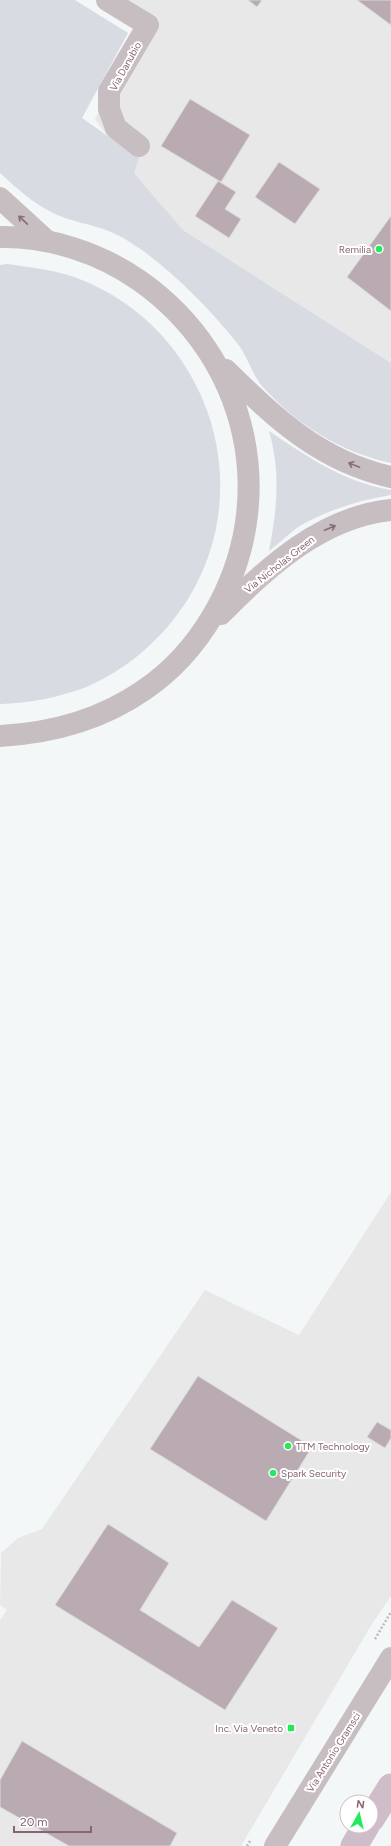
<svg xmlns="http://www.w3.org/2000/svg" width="391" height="1846" font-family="Figtree,sans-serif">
<rect width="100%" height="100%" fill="#f4f7f8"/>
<g fill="#e8e8e9">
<polygon points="107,0 391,0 391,363 183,230 134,173 95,119 109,91 148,25"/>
<polygon points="391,1192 391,1596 372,1624 241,1846 0,1846 0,1620 7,1610 0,1605 1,1553 18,1538 42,1529 205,1290 299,1335"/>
</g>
<g fill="#d8dbe2">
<path d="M0 0H75L128 33 82 118 139 158 134 173 183 230 391 363V463C342 453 294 423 261 385 251 372 247 355 237 343 210 309 177 276 142 250 133 244 121 236 111 232 92 224 71 222 53 213 33 203 16 188 0 173Z"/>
<path d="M7 264C28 267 48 269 68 275 112 289 153 319 179 357 243 448 232 569 150 645 131 663 108 678 84 688 56 698 29 703 0 704V265Z"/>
<path d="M269 431C308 457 343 482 391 490V495C360 500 331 509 303 524 291 531 280 543 269 551 277 509 281 473 269 431Z"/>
</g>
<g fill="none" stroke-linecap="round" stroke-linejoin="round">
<g stroke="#cfbeca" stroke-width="27">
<polyline points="371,1819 391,1787"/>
<polyline points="354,1846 366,1826"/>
</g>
</g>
<g fill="#baabb3" stroke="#d7d9d9">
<polygon points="248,0 262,0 257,7"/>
<polygon points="357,0 391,0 391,25"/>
<polygon points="190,99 250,135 221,182 161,146"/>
<polygon points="279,162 320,189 295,224 255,197"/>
<polygon points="218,181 236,192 225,209 241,219 229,238 195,216"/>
<polygon points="391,216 391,311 347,277"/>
<polygon points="198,1376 312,1447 266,1521 150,1449"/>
<polygon points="377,1422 391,1430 391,1438 385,1448 367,1437"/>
<polygon points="108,1524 169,1563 140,1610 199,1647 232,1600 278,1628 225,1710 55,1605"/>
<polygon points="22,1741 177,1833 170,1846 69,1846 0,1807 0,1780"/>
</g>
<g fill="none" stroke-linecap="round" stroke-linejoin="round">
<g stroke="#bfb8bc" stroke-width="2.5" stroke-dasharray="2 2" stroke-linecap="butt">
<polyline points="375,1639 391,1612"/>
<polyline points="247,1846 250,1841"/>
</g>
<g stroke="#c7bec2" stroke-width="22">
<polyline points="107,0 148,25 109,91 109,109 116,128 139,146"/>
<polyline points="0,198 47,241"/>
<path d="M0 237C49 236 100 253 140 281 249 358 281 500 213 615 196 644 172 671 144 690 101 720 52 733 0 736"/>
<path d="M226 370C276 419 320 461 391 477"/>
<path d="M221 614C267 567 322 517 391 510"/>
<polyline points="275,1846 391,1658"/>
</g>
</g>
<defs><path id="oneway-shaft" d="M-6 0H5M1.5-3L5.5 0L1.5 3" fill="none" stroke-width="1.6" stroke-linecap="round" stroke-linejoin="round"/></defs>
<g stroke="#8a697a">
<use href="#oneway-shaft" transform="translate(23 220) rotate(-137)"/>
<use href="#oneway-shaft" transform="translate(354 465) rotate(-158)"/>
<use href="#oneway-shaft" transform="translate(330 528) rotate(-23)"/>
</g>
<g fill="#22ea5c" stroke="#fff" stroke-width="1.5">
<circle cx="379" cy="249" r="4"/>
<circle cx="288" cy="1446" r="4"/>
<circle cx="273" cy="1473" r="4"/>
<rect x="287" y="1724" width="8" height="8" rx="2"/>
</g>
<g text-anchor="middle" stroke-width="4" stroke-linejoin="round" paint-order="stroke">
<g font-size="10" fill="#876576" stroke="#fff">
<text transform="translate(125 66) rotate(-61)" y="4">Via Danubio</text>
<text transform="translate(279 564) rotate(-38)" y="4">Via Nicholas Green</text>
<text transform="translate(333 1752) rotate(-58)" y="4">Via Antonio Gramsci</text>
</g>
<g font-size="10" fill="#876576" stroke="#fff" text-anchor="end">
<text x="371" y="253">Remilia</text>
<text x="296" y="1450" text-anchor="start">TTM Technology</text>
<text x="281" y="1477" text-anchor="start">Spark Security</text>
<text x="283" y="1732">Inc. Via Veneto</text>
</g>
</g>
<g transform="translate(359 1814) rotate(8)"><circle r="19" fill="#ffffff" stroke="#cfc1c8"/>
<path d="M0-3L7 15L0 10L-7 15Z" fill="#22ea5c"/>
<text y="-6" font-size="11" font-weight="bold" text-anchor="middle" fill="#876576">N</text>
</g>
<path d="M14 1826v6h77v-6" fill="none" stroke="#876576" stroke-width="2"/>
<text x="20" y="1826" font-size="12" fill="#876576" stroke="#ffffff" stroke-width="3" paint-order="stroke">20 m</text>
</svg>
